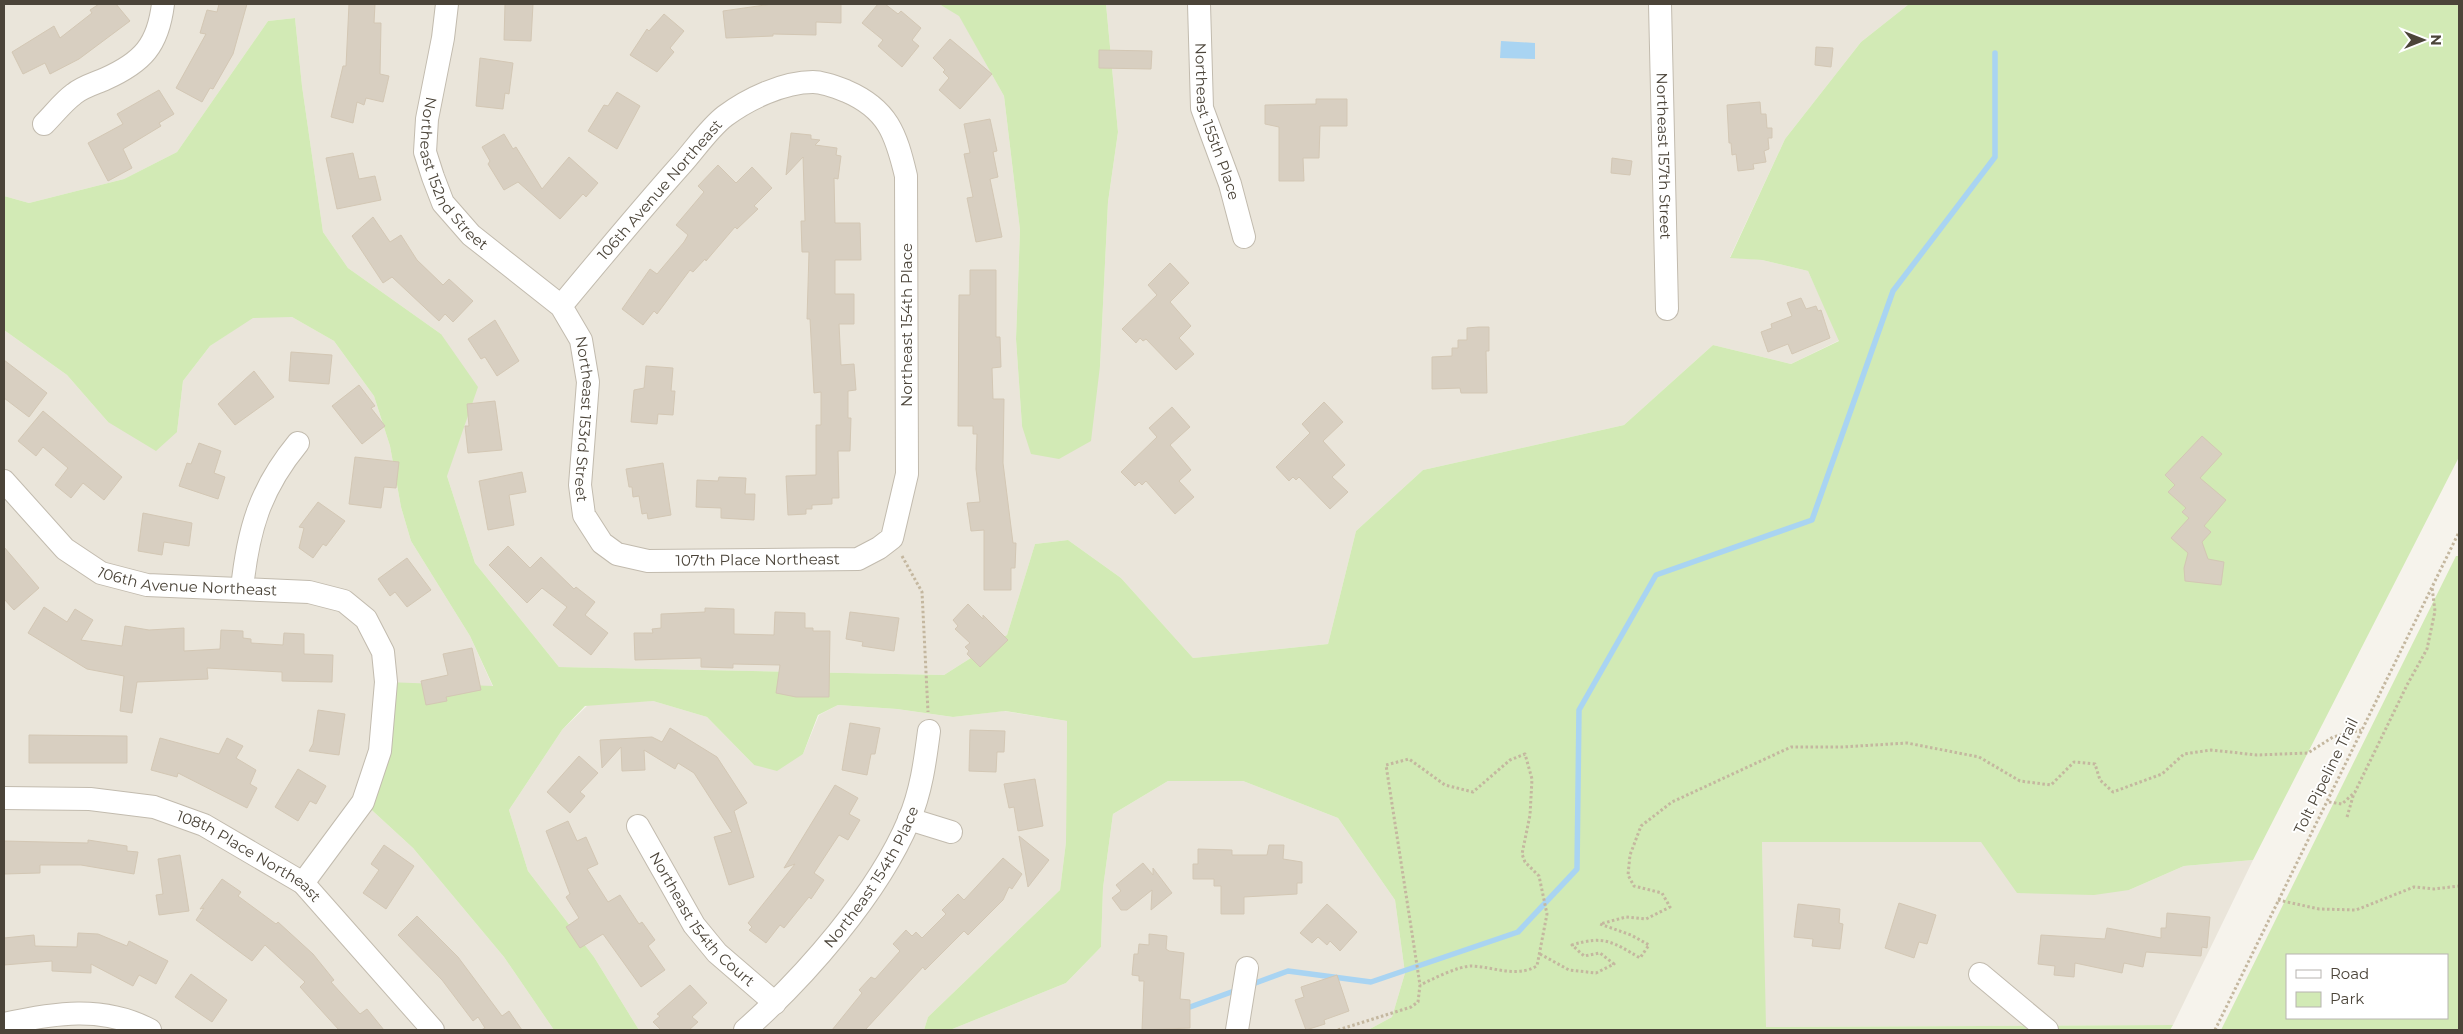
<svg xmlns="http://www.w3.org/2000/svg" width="2463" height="1034" font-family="Montserrat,sans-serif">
<rect width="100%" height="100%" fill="#f6f3ec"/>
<g fill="#eae5da">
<polygon points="4,4 939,4 959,15 1004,96 1020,230 1016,339 1022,426 1100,366 1108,202 1118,132 1106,4 1909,4 1861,42 1785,139 1730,257 1762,260 1808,271 1840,340 1791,364 1713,345 1624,425 1423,470 1356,531 1328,644 1193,658 1121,578 1068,540 1035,544 1007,635 944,675 559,667 475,563 447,476 441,334 348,268 323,232 302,86 295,18 268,21 177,152 124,179 29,203 4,196"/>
<polygon points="253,317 292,317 334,341 374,396 390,446 401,507 411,541 470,636 493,687 363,802 413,848 504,957 554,1030 4,1030 4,330 67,375 108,422 177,432 183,381 210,346"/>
<polygon points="653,701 707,717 754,765 803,754 819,715 838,705 897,709 953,717 1004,711 1067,721 1066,842 1060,890 928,1017 924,1030 639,1030 594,957 528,871 509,810 562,730 590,703"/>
<polygon points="1168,781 1243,781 1338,818 1395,900 1405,973 1392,1017 1368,1030 950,1030 1066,983 1101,947 1103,888 1113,814"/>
<polygon points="1762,842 1981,842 2129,890 2184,866 2253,860 2173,1025 1765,1027"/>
</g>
<g fill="#d2eab5" fill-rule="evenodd">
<polygon points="939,4 1106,4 1118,132 1108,202 1100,366 1091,441 1059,459 1031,454 1022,426 1016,339 1020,230 1004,96 959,16"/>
<polygon points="1909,4 2459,4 2459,457 2253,860 2184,866 2129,890 2094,895 2017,893 1981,842 1762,842 1766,1027 2173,1025 2170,1030 1368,1030 1392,1017 1405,973 1395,900 1338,818 1243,781 1168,781 1113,814 1103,888 1101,947 1066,983 950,1030 924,1030 928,1017 1060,890 1066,842 1067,721 1005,711 953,717 897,709 838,705 818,715 803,754 777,771 754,765 707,717 653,701 585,706 562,730 509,810 528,871 594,957 639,1030 554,1030 504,957 413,848 363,802 386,682 493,686 470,636 411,541 401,507 390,446 374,396 334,341 292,317 253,318 210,346 183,381 177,432 156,451 108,422 67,375 4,330 4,196 29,203 124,179 177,152 268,21 295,18 302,86 323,232 348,268 441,334 478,387 447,476 475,563 559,667 944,675 1007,635 1035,544 1068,540 1121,578 1193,658 1328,644 1356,531 1423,470 1624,425 1713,345 1791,364 1839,341 1808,271 1762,260 1730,258 1785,139 1861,42"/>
<path d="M2456 556H2459V1030H2221ZM2287 955H2447V1018H2287Z"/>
</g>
<polygon fill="#a9d4f2" points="1501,41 1535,43 1535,59 1500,58"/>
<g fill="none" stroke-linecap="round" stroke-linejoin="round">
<g stroke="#a9d4f2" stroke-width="5.5">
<polyline points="1250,985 1288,971 1371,982 1518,932 1577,869 1579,710 1656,575 1812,520 1893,291 1995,157 1995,53"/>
<polyline points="1190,1007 1237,990"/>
</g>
</g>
<g fill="#d8cfc1" stroke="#d3c7b4">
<polygon points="99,4 116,4 130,21 79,59 50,74 45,63 23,74 12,52 54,26 60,38 92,13 90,10"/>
<polygon points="219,4 247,4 233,54 213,89 210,88 202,102 176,88 206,34 200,33 207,10 217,12"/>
<polygon points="349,4 375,4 374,23 381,23 380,74 389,76 383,102 366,98 364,105 357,102 353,123 331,117 343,66 346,66"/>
<polygon points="505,4 533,4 531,41 504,40"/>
<polygon points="772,4 841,4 841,23 816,22 816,35 773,34 773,36 726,38 723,11"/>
<polygon points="878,4 885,4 898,14 901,11 921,28 912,40 919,46 902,67 878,46 883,40 862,23"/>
<polygon points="664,14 684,31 670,48 674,52 657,72 630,55 647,29 649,31"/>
<polygon points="950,39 992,74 960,109 939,90 949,78 943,72 945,70 933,58"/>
<polygon points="1816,47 1833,48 1831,67 1815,65"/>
<polygon points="1099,50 1152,51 1151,69 1099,68"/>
<polygon points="480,58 513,63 509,94 505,93 503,109 476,106"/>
<polygon points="159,90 174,114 159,123 161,126 123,149 132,168 108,181 88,143 123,124 117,114"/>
<polygon points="617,92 640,106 617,149 588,131 604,105 608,106"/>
<polygon points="1316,99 1347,99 1347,126 1320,126 1319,158 1303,158 1304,181 1279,181 1279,127 1265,124 1265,105 1316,104"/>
<polygon points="1760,102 1761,114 1766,114 1767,128 1772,128 1772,138 1768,138 1769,149 1764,151 1766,162 1753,164 1754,169 1738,171 1736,154 1732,155 1731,143 1729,143 1727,105"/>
<polygon points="990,119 997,151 993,152 998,177 990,179 1002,237 976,242 967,198 973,197 964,154 970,153 964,124"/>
<polygon points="791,133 811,135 811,139 820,140 815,145 837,148 836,155 841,156 838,179 834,178 835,223 860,223 861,260 835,260 835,294 854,294 854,324 839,324 841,365 854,364 856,390 848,391 848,418 851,418 850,451 838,451 839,498 832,498 832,504 812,505 812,509 806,509 806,514 788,515 786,476 816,475 816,425 821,425 821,392 814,393 810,319 807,319 809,252 802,252 801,221 805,221 803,157 786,175"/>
<polygon points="504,134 513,149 516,147 542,189 569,157 598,183 586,197 583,194 560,219 518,182 504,190 488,164 490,161 482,147"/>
<polygon points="353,153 359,179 375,176 381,200 337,209 326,158"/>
<polygon points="1612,158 1632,161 1630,175 1611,173"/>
<polygon points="718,165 736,183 752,167 772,188 754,206 758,209 737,229 735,227 706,261 705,259 693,272 690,270 657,314 654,311 643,325 622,309 650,269 657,274 684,242 688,235 676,225 704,192 698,186"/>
<polygon points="373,217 390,242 401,235 417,260 443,285 449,279 473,301 453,322 445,314 439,321 392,277 383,283 352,236"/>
<polygon points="1170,263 1189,283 1170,302 1191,326 1179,338 1194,354 1176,370 1146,339 1143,341 1140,338 1136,343 1122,329 1157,295 1148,285"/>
<polygon points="970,270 996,270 996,337 1000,337 1001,367 992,368 993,399 1004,399 1003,463 1013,543 1016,543 1015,568 1011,568 1011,590 984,590 984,530 971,531 967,503 980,502 976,469 977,434 973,434 973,426 958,426 959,295 970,295"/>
<polygon points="1801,298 1806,309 1816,306 1818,311 1821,310 1830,338 1792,354 1788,344 1768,352 1761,332 1772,328 1771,324 1792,316 1787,303"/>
<polygon points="495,320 519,361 497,376 485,357 481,359 468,339"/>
<polygon points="1479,327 1489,327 1489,351 1486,351 1487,393 1461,393 1460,388 1432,389 1432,357 1452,356 1452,348 1458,348 1458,340 1467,340 1467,328"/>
<polygon points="291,352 332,355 329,384 289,381"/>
<polygon points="4,360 47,393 29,417 4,398"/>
<polygon points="646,366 673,368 671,391 675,391 673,415 658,414 657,424 631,422 634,390 644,388"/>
<polygon points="254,371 274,397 235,425 218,404"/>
<polygon points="359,385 375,406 371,408 385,426 362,444 332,406"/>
<polygon points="495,401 502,450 468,453 465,426 469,426 467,404"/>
<polygon points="1324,402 1343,422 1323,441 1345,465 1332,477 1348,492 1330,509 1299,477 1296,480 1293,477 1289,481 1276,467 1310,433 1302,424"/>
<polygon points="1172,407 1190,427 1170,445 1191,470 1179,481 1194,497 1175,514 1146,481 1142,485 1139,482 1135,486 1121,472 1157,437 1149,428"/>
<polygon points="43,411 122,477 104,500 83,483 71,498 55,485 68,468 43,447 36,456 18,441"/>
<polygon points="2202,436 2222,454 2200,478 2226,500 2204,526 2211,532 2202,542 2208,559 2224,562 2221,585 2185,581 2184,568 2188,553 2171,538 2189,518 2182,512 2186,508 2168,492 2175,485 2165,475"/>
<polygon points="199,443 221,451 214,473 225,477 218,499 179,486 187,463 191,464"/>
<polygon points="355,457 399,462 396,488 384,487 381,508 349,504"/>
<polygon points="663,463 671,515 648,519 647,513 642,514 639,496 633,497 632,487 629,487 626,469"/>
<polygon points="522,472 526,492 509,495 514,525 488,530 479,481"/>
<polygon points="719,477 746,478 745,494 755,494 754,520 721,518 721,508 696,507 697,480 718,481"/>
<polygon points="318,502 345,521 326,546 323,544 313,558 299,548 304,528 299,527"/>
<polygon points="143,513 192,523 189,546 164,542 162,555 138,551"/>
<polygon points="508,546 530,568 541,557 574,589 576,587 595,602 585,615 608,633 591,655 553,625 567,607 542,588 527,603 489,565"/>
<polygon points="4,547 39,588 14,610 4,599"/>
<polygon points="407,558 431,590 407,607 395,592 390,596 378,579"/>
<polygon points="968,604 983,619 983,615 1008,640 980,667 967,654 969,651 965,647 970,643 955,629 958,626 953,620"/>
<polygon points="44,607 67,622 75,609 93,620 81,640 122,646 125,626 149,630 184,628 184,651 220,649 221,630 243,631 243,638 251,639 251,643 283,645 284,633 304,634 304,654 333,655 332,682 282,681 282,672 207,668 208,679 137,682 132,713 120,711 124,676 87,669 28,633"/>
<polygon points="705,608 734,609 734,634 774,635 775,612 805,613 805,628 813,628 813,631 830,631 829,697 796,697 776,693 780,665 733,664 733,668 701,667 701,658 635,660 634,633 653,633 652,629 661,628 661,614 705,612"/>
<polygon points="850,612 899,618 894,651 862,646 863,642 846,639"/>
<polygon points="472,648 481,690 446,697 447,701 426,705 421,681 448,675 443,654"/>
<polygon points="318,710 345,714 339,755 309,751 313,744"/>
<polygon points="850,723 880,728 875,754 871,754 867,775 842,770"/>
<polygon points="670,728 717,757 747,803 734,811 754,877 729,885 714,837 732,832 694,773 678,763 675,769 644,750 645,770 622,771 621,747 602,768 600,740 652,737 662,742"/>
<polygon points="970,730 1005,731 1004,752 997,752 996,772 969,771"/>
<polygon points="29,735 127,736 127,763 29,763"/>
<polygon points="160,738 219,754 227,738 243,746 236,758 256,770 250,784 257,788 247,808 178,773 177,777 151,770"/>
<polygon points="579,756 598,773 580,792 585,796 570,813 547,792"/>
<polygon points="298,769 326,786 316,804 310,801 298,821 275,807"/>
<polygon points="1035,779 1043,826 1018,831 1014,807 1009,808 1004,784"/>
<polygon points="835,785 858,798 849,814 860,820 848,840 839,835 814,873 824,880 811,899 809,897 784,928 780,925 766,943 749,930 752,927 748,923 795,864 784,868"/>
<polygon points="568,821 577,841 586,837 598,864 587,869 608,902 620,895 639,924 642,922 655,940 648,946 665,970 641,987 603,934 580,948 566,927 579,918 566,897 570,894 546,831"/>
<polygon points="1019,836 1049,860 1028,887"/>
<polygon points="88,840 127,846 127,851 138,852 134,874 81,865 40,865 40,873 4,874 4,841 88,843"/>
<polygon points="384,845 414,866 386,909 363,893 379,870 371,864"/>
<polygon points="1269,845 1284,845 1283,859 1302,862 1302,883 1297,883 1297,894 1244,897 1244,914 1221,914 1221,886 1214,886 1214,879 1193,879 1193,864 1198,864 1198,849 1232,850 1232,855 1267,855"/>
<polygon points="180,855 189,911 159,915 156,895 163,894 158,859"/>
<polygon points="1003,858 1022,874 1012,889 1009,887 1003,900 968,935 964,931 925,970 923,967 865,1030 832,1030 862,993 859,990 871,977 875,979 900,951 893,944 906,930 912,936 916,932 922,938 946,914 942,910 958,894 964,900"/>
<polygon points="1143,863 1153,875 1153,868 1172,893 1151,910 1152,890 1127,910 1121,910 1112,898 1121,891 1116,885"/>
<polygon points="222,879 241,892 238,896 276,924 278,922 313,954 334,980 331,982 360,1014 367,1009 384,1030 339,1030 300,987 305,982 265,945 252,961 196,920 204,908 200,909"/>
<polygon points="1899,903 1936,915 1927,944 1919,942 1914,958 1885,948"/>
<polygon points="1327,904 1357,932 1340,951 1330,941 1327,945 1318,937 1312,943 1300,933"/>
<polygon points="1798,904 1840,909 1839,923 1843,924 1840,949 1812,946 1813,939 1794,937"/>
<polygon points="2167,913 2210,917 2207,948 2202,947 2201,956 2146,952 2143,967 2124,963 2122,973 2075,963 2074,977 2054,975 2055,966 2038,964 2041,935 2105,939 2107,928 2161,938 2161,928 2166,928"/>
<polygon points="417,916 458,957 502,1016 509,1011 522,1030 481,1030 485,1028 478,1017 473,1021 442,980 398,935"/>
<polygon points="78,933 98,934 127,946 129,941 168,961 156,984 139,975 133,986 91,964 91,973 52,971 52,961 4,965 4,938 34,935 35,946 77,947"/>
<polygon points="1149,934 1167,936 1166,949 1169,951 1184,953 1180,999 1190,1000 1190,1028 1142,1030 1144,981 1139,981 1139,976 1132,975 1134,954 1138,954 1139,944 1149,945"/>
<polygon points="191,974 227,1000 212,1022 175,997"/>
<polygon points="1337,975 1349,1011 1324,1020 1325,1024 1306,1030 1295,1000 1304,997 1301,987"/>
<polygon points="690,985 707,1003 692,1017 698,1022 689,1030 661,1030 653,1022 660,1016 657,1014"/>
</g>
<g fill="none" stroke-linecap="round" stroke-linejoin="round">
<defs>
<g id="minor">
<path id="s1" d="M447 4 443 38 427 119 425 152 433 177 443 203 471 235 561 306 581 340 588 382 580 485 584 515 602 543 617 554 648 561 858 559 879 548 892 538 907 474 906 176C896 134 888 109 846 91 836 87 823 82 813 82 783 82 748 99 725 116 708 129 694 151 679 167 639 212 600 259 561 306"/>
<path id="s2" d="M1199 4 1202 108 1230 184 1244 237"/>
<path id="s3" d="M1660 4 1667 309"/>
<path d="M44 124C54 114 63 102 74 94 82 87 96 83 105 79 143 62 158 45 163 4"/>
<path id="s4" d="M4 481 65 549 101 573 147 585 309 592 344 601 366 619 383 652 386 682 380 751 363 802 303 883"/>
<path d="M242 589C248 530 260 489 298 443"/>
<path id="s5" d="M4 798 90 799 154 807 204 825 303 883 433 1030"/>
<polyline points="909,819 951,832"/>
<path id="s6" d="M638 826 694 925 717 953 775 1003"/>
<polyline points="1980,974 2047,1030"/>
<path d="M4 1024C54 1013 103 1005 150 1030"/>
<path id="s7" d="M745 1030C805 977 878 894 909 820 921 792 925 762 929 731"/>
<polyline points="1237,1030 1247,968"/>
</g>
</defs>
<use href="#minor" stroke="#c2bbae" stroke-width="24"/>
<g stroke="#c4b79f" stroke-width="3" stroke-dasharray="2.5 2.5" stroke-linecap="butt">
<polyline points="902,556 922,592 928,712"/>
<polyline points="2329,802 2342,804 2355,792 2407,685 2427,649 2435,611 2432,587"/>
<polyline points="2347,817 2354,793"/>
<polyline points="2278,900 2319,909 2356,910 2414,887 2434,889 2459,886"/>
<path d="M1540 954 1569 970 1596 973 1614 964 1600 953 1584 956 1572 945C1604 935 1613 942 1640 958L1649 945 1631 935 1600 924 1626 917 1646 919 1670 907 1662 893 1634 886 1628 875 1630 855 1641 826 1672 802 1791 747H1842L1907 743 1979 757 2020 781 2051 785 2074 762 2095 764 2100 780 2113 792 2162 774 2184 754 2211 750 2257 755 2308 753 2333 737 2361 730"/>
<path d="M1338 1030 1411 1007 1418 1002 1420 985 1386 765 1409 759 1445 785 1473 792 1510 760 1525 754 1532 779 1530 815 1522 854 1525 862 1539 876 1547 914 1537 966C1515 978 1495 967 1472 966 1458 966 1433 979 1420 985"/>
<polyline points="2215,1030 2459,532"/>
</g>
<use href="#minor" stroke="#fff" stroke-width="22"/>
</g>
<g text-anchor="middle" stroke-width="4" stroke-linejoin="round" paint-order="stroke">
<g font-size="15" fill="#4b4439" stroke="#fff">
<text dy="5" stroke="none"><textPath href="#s2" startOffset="120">Northeast 155th Place</textPath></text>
<text dy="5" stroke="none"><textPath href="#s3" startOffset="152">Northeast 157th Street</textPath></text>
<text dy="5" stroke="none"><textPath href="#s1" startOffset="180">Northeast 152nd Street</textPath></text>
<text transform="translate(660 190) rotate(-49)" y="5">106th Avenue Northeast</text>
<text transform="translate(907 325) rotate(-90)" y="5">Northeast 154th Place</text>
<text dy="5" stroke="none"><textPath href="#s1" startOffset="480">Northeast 153rd Street</textPath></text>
<text dy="5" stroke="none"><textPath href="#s1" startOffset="770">107th Place Northeast</textPath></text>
<text dy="5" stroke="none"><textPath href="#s4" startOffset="222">106th Avenue Northeast</textPath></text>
<text transform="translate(2326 776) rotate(-64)" y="5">Tolt Pipeline Trail</text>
<text dy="5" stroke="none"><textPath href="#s5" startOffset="258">108th Place Northeast</textPath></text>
<text dy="5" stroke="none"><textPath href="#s7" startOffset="200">Northeast 154th Place</textPath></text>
<text dy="5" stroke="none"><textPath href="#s6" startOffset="114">Northeast 154th Court</textPath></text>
</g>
</g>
<rect width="2463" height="1034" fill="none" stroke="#4b4439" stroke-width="10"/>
<rect x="2286" y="954" width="162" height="65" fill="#ffffff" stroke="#b7b4b0"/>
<rect x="2296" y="970" width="25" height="8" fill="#ffffff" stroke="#b7b4b0"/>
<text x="2330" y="979" font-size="15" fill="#4b4439">Road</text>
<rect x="2296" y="992" width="25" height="15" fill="#d2eab5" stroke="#b7b4b0"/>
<text x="2330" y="1004" font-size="15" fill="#4b4439">Park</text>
<g transform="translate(2423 40) rotate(90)" stroke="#ffffff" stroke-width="4" paint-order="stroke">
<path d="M0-4L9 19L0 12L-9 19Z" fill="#4b4439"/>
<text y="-8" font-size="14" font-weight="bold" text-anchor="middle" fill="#4b4439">N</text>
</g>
</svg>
